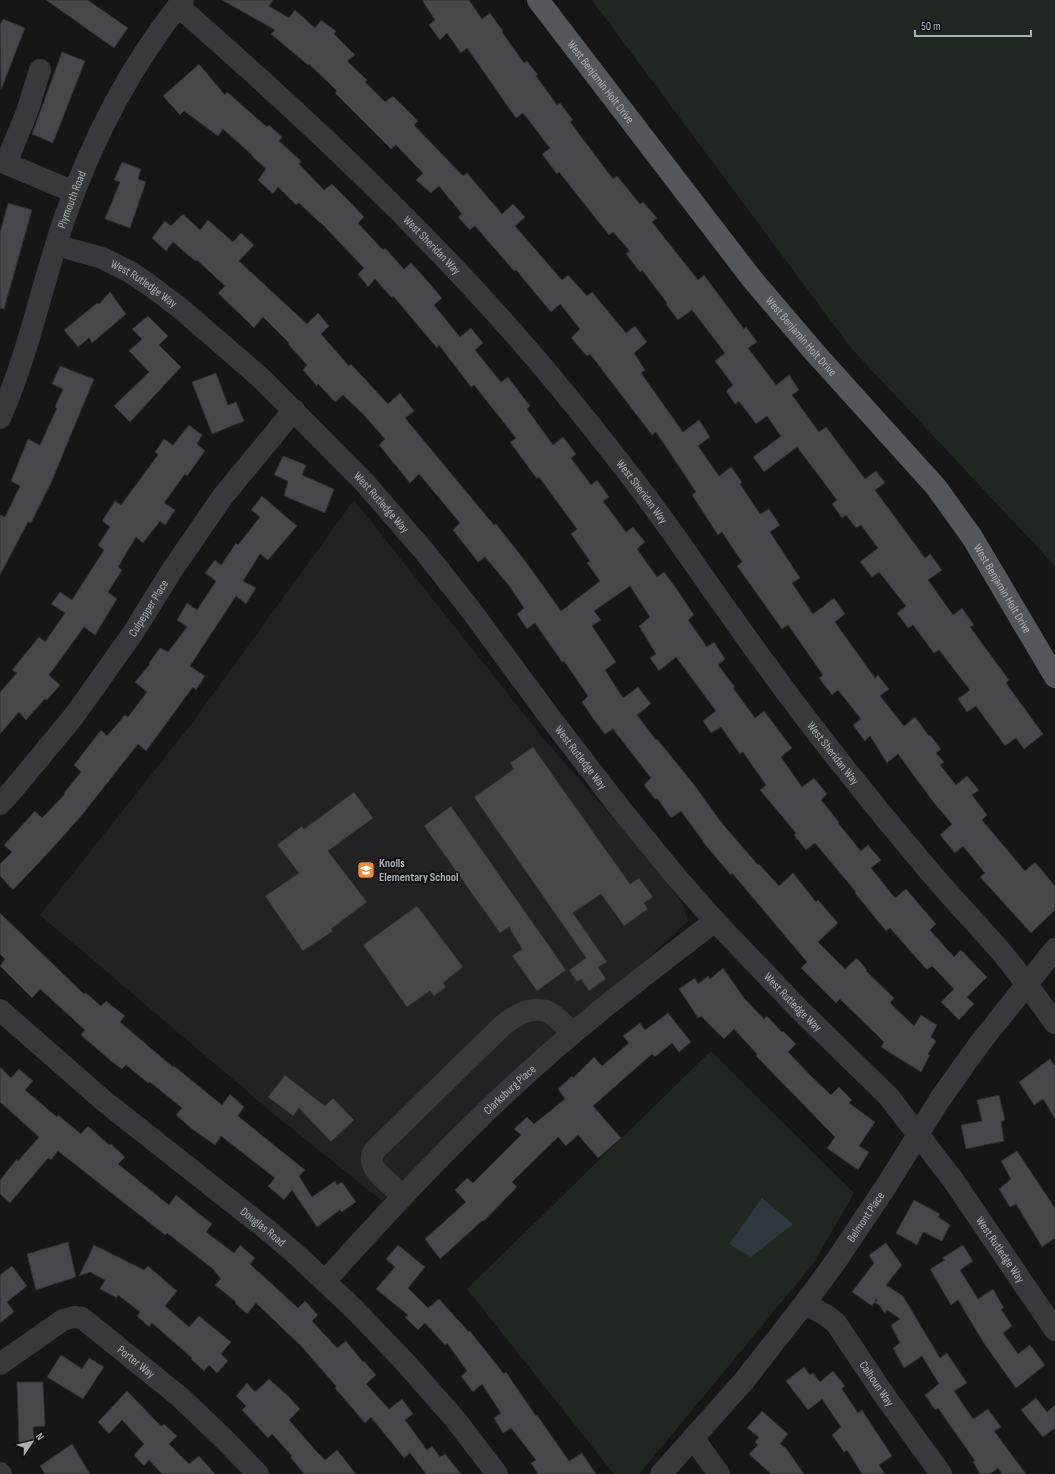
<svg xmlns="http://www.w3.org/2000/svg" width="1055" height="1474" font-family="'Sofia Sans Condensed',sans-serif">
<rect width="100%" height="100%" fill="#161617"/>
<polygon fill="#222224" points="354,500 547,743 630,837 682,902 688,921 631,974 524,1060 382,1201 275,1115 40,915 192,723"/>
<g fill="#202720">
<polygon points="592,0 1055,0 1055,566 851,348"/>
<polygon points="711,1051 854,1193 813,1264 639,1474 614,1474 467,1289"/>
</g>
<polygon fill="#2e393d" points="762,1198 793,1224 751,1257 729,1244"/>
<g fill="#45474a" stroke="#303033">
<polygon points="46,0 88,0 128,28 114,48"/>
<polygon points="222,0 273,0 269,6 289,18 295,10 315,28 321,20 336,31 334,34 355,55 347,61 367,80 365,82 385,102 393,96 418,121 414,125 463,176 467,173 502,214 513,204 525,217 515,226 562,280 568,275 587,296 592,292 626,333 635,326 647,342 634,353 645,370 641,373 683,432 699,420 710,437 698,446 719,476 731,467 742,482 740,484 760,514 769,509 780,525 770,532 800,578 792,583 813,614 834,598 845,614 835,622 875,678 878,675 889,689 880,696 904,726 915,717 929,736 930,735 941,749 936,753 944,762 940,765 956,785 967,776 979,790 972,795 987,815 982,820 1025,871 1035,862 1055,886 1055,910 1031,933 980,877 985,873 963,846 955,853 940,835 952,824 934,803 898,754 887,763 870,736 865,741 853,725 861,719 838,690 832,695 819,678 823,675 788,625 782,629 737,566 742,562 722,532 718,535 692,495 696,492 656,432 652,435 590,354 587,356 571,338 580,329 560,304 551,312 516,270 514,271 475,226 470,230 458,217 462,214 439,186 431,193 416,180 423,173 396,145 391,149 335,93 337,91 309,64 308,65 271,34 275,30"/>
<polygon points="422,0 469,0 482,19 490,13 503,31 502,32 524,63 527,61 538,75 536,76 557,105 560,103 573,120 570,122 613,179 617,176 640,204 643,202 657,218 652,222 698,280 704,275 744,329 746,327 757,342 748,348 776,385 789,375 799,390 792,395 819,432 826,427 865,479 876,471 885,483 875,490 925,558 930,554 942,570 928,580 953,615 962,608 974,625 970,627 1009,680 1006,683 1043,734 1024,749 1016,738 1005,746 976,706 967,712 958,699 970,690 939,650 934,653 913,625 908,628 897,613 906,606 879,572 872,577 860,562 878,548 861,525 856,528 846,515 842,518 832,504 837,500 797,447 764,472 753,457 781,436 767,416 756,424 739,401 735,404 726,391 733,385 715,361 725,353 692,310 678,320 666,304 667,303 642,270 640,272 626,254 630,251 613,232 609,235 559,172 557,174 542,154 550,148 523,113 516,118 467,48 461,53 447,33 440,40 429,25 435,20"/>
<polygon points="3,19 25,28 1,90 0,25"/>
<polygon points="62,52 85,61 53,143 32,134"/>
<polygon points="199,64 225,95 227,92 267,127 269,125 282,137 279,141 301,161 299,164 324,190 332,184 351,203 364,217 358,223 383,250 385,248 404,269 411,263 424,277 442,298 434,305 460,337 471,328 483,343 475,350 501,382 508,377 530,406 527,409 553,445 563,437 576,454 571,458 591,485 597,480 609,497 603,501 626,532 633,527 645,542 637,549 657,577 664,572 676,588 694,615 688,620 707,647 714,642 725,659 718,665 735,687 733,688 755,718 764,711 792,748 781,757 802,787 814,778 827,794 821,800 839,822 838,823 861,851 868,845 881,860 871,868 895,898 906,889 936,924 930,930 954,957 961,950 987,977 967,997 974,1004 959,1020 941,1002 954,989 932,966 927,970 890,928 886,931 855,893 856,892 815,843 806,850 794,835 796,833 760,790 766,785 743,752 740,754 721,727 711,733 703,721 716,711 676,657 659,671 650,658 656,654 639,626 650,617 630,586 594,611 601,620 592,626 616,662 605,670 623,698 638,687 651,704 637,715 656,740 657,739 692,782 721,822 758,865 759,864 779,886 793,873 816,902 818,900 838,923 818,942 845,969 857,958 867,970 866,971 894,998 890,1003 914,1026 921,1015 937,1025 931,1037 936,1041 928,1054 930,1055 921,1072 881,1047 884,1042 840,999 836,1003 801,968 807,962 732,873 731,875 702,841 703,841 681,811 671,818 657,798 655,799 644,785 651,778 613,729 605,734 595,721 582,702 588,696 564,661 562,662 535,623 527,629 517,614 524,608 510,587 485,557 478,562 453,530 460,523 419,474 410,483 379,445 385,439 363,414 343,395 335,402 318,384 317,386 303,370 307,365 288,344 289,343 263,317 254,328 218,293 225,286 197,260 195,261 173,242 166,251 152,238 165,221 171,226 183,214 200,230 208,220 233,242 241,233 254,245 239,261 307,324 318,313 329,326 321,334 349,366 351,364 388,404 400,393 414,411 405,418 494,525 496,524 526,562 561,611 600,581 587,563 590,561 571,534 577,529 539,477 537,479 510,442 516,438 474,385 471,387 439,345 437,348 393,296 392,298 375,279 368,287 358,274 364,268 320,222 320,223 299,203 296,205 278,187 273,194 258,180 266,169 252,156 252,155 223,129 218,136 184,111 180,115 163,96"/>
<polygon points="122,162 141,169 138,179 146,182 130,228 105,219 120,182 114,180"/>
<polygon points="8,203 32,210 4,309 0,308 0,233"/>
<polygon points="110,292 126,314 92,343 89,338 78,347 64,330 97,303 99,304"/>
<polygon points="148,316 168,336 159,345 181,367 130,422 114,406 149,372 129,351 142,339 132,329"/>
<polygon points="60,366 94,379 51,483 31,523 28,522 0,575 0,515 5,517 20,486 11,481 28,439 40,445 57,408 55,407 63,389 52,384"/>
<polygon points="216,373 228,405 236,402 244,421 212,434 192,382"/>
<polygon points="189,425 202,435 197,444 205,451 187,476 185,474 164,503 175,510 165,525 160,521 143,543 136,537 118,567 122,570 108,592 117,599 95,635 84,627 49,675 60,685 47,700 45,699 26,720 19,712 0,734 0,692 17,673 12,670 39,637 45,642 65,613 51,604 60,592 72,600 104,550 98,545 110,527 102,521 115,501 121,505 158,455 155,452 164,439 173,445"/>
<polygon points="283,456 306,465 302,475 334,489 325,513 284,496 288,481 274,475"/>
<polygon points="262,496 297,526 268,560 260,554 243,581 256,588 246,604 236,596 190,666 205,676 196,690 193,687 146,751 138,744 82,815 49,852 13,890 0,876 0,864 12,852 4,845 35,811 42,818 65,794 64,793 81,772 74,765 101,730 107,736 125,715 128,717 147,692 135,682 150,664 149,663 160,648 168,652 187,627 177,620 187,603 197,610 216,581 205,573 215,560 221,565 236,543 238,545 260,517 251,510"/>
<polygon points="533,747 630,884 639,878 653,897 644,903 648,909 624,926 601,894 573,913 607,962 598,967 606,979 589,991 581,979 577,982 569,970 586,958 474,797 514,769 510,763"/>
<polygon points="354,792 373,818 328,851 367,902 331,929 333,931 303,951 265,896 299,873 277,845 302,826 304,829"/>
<polygon points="451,806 566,970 537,991 512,956 522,949 509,927 500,933 424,826"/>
<polygon points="417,906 463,967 443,983 446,987 434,996 430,991 407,1007 363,945"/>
<polygon points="0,913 84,994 86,993 101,1006 106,1001 125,1016 120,1022 173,1067 174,1066 222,1105 230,1094 244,1107 238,1116 305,1170 299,1176 312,1197 335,1181 337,1185 342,1182 356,1202 342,1212 340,1210 317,1227 292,1190 284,1200 268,1186 275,1178 221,1136 215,1145 192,1129 176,1115 182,1108 150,1082 148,1083 126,1065 122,1069 111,1061 81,1035 85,1030 40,989 32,998 0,966 5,959 0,954"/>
<polygon points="723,968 744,998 764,1019 767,1016 782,1032 783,1031 796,1044 788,1052 810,1075 831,1095 839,1087 852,1100 849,1103 875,1122 859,1146 869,1152 858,1170 827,1148 835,1137 756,1056 757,1054 734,1029 724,1039 701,1016 698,1018 679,989 695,978 698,984 708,976 710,979"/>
<polygon points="668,1013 691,1042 679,1052 672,1043 655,1057 652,1054 593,1106 621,1138 598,1158 578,1135 566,1146 558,1137 512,1182 517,1187 484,1221 483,1220 440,1259 425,1239 466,1202 455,1190 467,1178 473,1183 521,1135 514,1129 527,1117 534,1124 565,1099 558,1089 572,1076 573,1078 594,1057 602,1066 629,1043 623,1036 640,1023 645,1030"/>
<polygon points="1050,1059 1055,1066 1055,1119 1043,1099 1034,1105 1019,1082"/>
<polygon points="0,1067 11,1078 19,1069 33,1081 25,1090 57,1117 58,1115 81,1134 88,1126 109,1145 111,1144 125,1157 118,1164 169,1205 176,1195 212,1224 206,1232 234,1253 240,1245 255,1258 250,1264 298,1308 305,1301 318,1315 312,1321 337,1348 346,1341 363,1362 364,1361 376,1375 366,1384 389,1409 402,1399 413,1414 405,1420 427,1450 432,1446 440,1457 445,1454 461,1474 426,1474 410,1453 404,1458 371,1417 365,1423 335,1388 336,1386 301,1346 256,1303 247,1314 235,1303 236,1302 215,1285 221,1279 213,1269 167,1233 165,1235 58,1151 51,1160 48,1158 10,1203 0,1194 0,1180 17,1159 18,1161 39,1137 0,1102"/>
<polygon points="285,1075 325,1106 333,1098 354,1120 331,1142 299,1108 293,1116 268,1097"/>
<polygon points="999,1095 1005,1120 1001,1122 1004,1141 966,1149 961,1125 982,1121 977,1100"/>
<polygon points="1017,1151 1055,1208 1055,1238 1042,1247 1016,1204 1010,1207 999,1189 1011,1179 1001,1161"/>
<polygon points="914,1200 940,1214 938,1217 950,1225 942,1241 923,1232 917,1245 896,1233"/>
<polygon points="68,1242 76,1277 36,1290 27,1254"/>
<polygon points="886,1243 902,1265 886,1285 903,1296 940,1358 947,1353 967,1383 954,1391 973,1419 988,1409 1001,1427 994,1431 1026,1474 1002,1474 998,1468 990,1474 980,1474 973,1462 975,1461 938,1408 935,1410 925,1395 939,1384 922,1356 904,1368 893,1348 900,1343 891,1325 900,1319 887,1310 885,1314 880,1306 874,1302 877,1301 876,1299 872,1306 852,1292 874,1263 869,1255"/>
<polygon points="94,1245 144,1270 148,1266 177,1291 165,1306 189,1327 199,1316 231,1342 221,1354 228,1361 217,1373 209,1365 204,1371 191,1359 192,1358 152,1323 149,1327 137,1316 140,1312 118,1295 117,1298 100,1289 105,1280 90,1272 79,1276"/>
<polygon points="398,1245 425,1267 408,1288 428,1308 439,1299 469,1332 470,1331 504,1374 506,1372 536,1416 537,1415 569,1461 582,1453 596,1474 538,1474 531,1463 536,1460 511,1428 503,1433 494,1418 501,1413 482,1384 473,1392 461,1376 467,1371 447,1343 445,1345 425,1323 418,1330 405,1317 408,1315 376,1289 395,1267 386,1259"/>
<polygon points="963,1245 973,1261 960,1270 978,1299 993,1289 1004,1308 1001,1309 1012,1326 1003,1333 1018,1354 1030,1345 1045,1365 1016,1388 985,1345 958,1300 951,1305 930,1269 945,1260 942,1258"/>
<polygon points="12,1266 27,1286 7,1302 14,1312 0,1323 0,1275"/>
<polygon points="61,1355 82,1369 89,1358 104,1367 83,1399 47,1377"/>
<polygon points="804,1367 810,1375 813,1373 820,1382 833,1371 845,1386 842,1389 858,1413 862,1410 892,1456 879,1465 885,1474 862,1474 847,1450 844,1452 832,1435 841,1427 822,1399 808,1410 786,1381"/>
<polygon points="269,1379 288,1396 300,1409 289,1420 317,1452 325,1460 337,1450 356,1474 304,1474 290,1457 292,1456 272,1434 268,1438 242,1410 246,1406 236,1396 247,1383 255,1392"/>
<polygon points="17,1382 43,1382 45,1426 33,1427 35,1444 19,1445"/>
<polygon points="127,1391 161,1426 164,1424 177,1436 169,1444 189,1464 199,1456 215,1474 162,1474 149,1460 144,1466 134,1455 144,1444 122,1420 109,1434 98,1422"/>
<polygon points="1036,1398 1047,1412 1055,1405 1055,1428 1043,1437 1021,1410"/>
<polygon points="762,1411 788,1434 780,1444 786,1448 804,1474 771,1474 749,1454 758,1445 755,1442 759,1437 747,1428"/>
<polygon points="72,1444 90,1474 45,1474 40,1466"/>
</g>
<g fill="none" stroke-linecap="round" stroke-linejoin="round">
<g stroke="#37393c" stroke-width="22">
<path id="s1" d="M178 6C307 119 432 236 543 367 588 421 632 476 672 532 719 599 765 666 815 730 852 778 890 825 930 872 952 898 975 922 997 947 1018 971 1036 997 1055 1023"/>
<polyline points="0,161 74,192"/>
<polyline points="6,163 27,112 40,70"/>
<path id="s2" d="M56 245 102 258 130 272 148 284 180 308 262 379 365 483 424 551 470 609 549 716 619 807 677 878 715 921 800 1010 889 1097 953 1180 1055 1330"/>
<path id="s3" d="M0 418C29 353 42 283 65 217 92 140 132 63 183 0"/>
<path id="s4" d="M0 804 11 792 74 716 133 633 172 570 223 496 294 410"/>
<path id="s5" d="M0 1010 104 1101 270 1232 299 1257 354 1309 403 1360 455 1419 497 1474"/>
<path d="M403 1196C394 1187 369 1170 372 1157 372 1153 376 1149 379 1146L503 1025C515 1016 530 1006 546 1011 556 1015 565 1026 573 1033"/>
<path id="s6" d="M325 1281C392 1207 459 1134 534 1067 592 1015 654 968 715 921"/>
<path id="s7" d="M805 1303 827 1316 836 1323 887 1399 941 1474"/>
<path id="s8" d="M0 1364 63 1320 74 1317 82 1318 180 1397 224 1439 258 1474"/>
<polyline points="694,1439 719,1474"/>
<polyline points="0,1473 1,1474"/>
<path id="s9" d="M661 1474 743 1382 805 1303 836 1261 885 1188 940 1099 980 1043 1055 949"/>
</g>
<path stroke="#53565b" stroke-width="22" id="s10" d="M538 0 752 279 816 354 936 487 972 537 1055 677"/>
</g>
<defs>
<symbol id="school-square" viewBox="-11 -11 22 22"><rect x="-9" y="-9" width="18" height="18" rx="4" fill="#ed8c38" stroke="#111112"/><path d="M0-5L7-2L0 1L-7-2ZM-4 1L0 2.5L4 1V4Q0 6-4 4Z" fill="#fff"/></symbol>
</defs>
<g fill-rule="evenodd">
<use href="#school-square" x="356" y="860" width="20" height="20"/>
</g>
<g text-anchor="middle" stroke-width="3.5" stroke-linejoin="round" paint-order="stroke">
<g font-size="12" fill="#a8b0b7" stroke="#111112">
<text dy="4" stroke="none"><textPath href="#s10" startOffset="103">West Benjamin Holt Drive</textPath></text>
<text dy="4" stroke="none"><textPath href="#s3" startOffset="230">Plymouth Road</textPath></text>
<text dy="4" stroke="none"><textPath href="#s1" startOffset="349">West Sheridan Way</textPath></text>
<text dy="4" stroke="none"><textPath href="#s2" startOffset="97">West Rutledge Way</textPath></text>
<text dy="4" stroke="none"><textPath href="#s10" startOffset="427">West Benjamin Holt Drive</textPath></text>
<text dy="4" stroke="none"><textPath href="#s1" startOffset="673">West Sheridan Way</textPath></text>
<text dy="4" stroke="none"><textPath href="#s2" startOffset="421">West Rutledge Way</textPath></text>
<text dy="4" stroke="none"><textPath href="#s10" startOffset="751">West Benjamin Holt Drive</textPath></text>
<text dy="4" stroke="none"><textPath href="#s4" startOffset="246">Culpepper Place</textPath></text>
<text dy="4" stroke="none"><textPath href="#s1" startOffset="997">West Sheridan Way</textPath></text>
<text dy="4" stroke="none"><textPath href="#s2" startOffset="745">West Rutledge Way</textPath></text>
<text dy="4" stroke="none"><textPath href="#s2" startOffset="1069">West Rutledge Way</textPath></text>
<text dy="4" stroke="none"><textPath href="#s6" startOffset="266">Clarksburg Place</textPath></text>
<text dy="4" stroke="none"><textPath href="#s9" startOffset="329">Belmont Place</textPath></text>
<text dy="4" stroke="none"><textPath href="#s5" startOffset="341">Douglas Road</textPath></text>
<text dy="4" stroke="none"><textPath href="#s2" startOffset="1393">West Rutledge Way</textPath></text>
<text dy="4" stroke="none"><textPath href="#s8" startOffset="166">Porter Way</textPath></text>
<text dy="4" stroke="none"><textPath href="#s7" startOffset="110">Calhoun Way</textPath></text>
</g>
<g font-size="12" font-weight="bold" fill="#a8b0b7" stroke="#111112" text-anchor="start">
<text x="379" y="867">Knolls<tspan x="379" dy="14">Elementary School</tspan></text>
</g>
</g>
<g transform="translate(32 1442) rotate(55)" stroke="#111112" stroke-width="3" paint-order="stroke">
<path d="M0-3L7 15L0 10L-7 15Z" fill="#a8b0b7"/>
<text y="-6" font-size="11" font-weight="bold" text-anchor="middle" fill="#a8b0b7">N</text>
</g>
<path d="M915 30v6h116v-6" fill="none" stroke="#a8b0b7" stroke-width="2"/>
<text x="921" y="30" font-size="12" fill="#a8b0b7" stroke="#111112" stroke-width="3" paint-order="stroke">50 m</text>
</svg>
